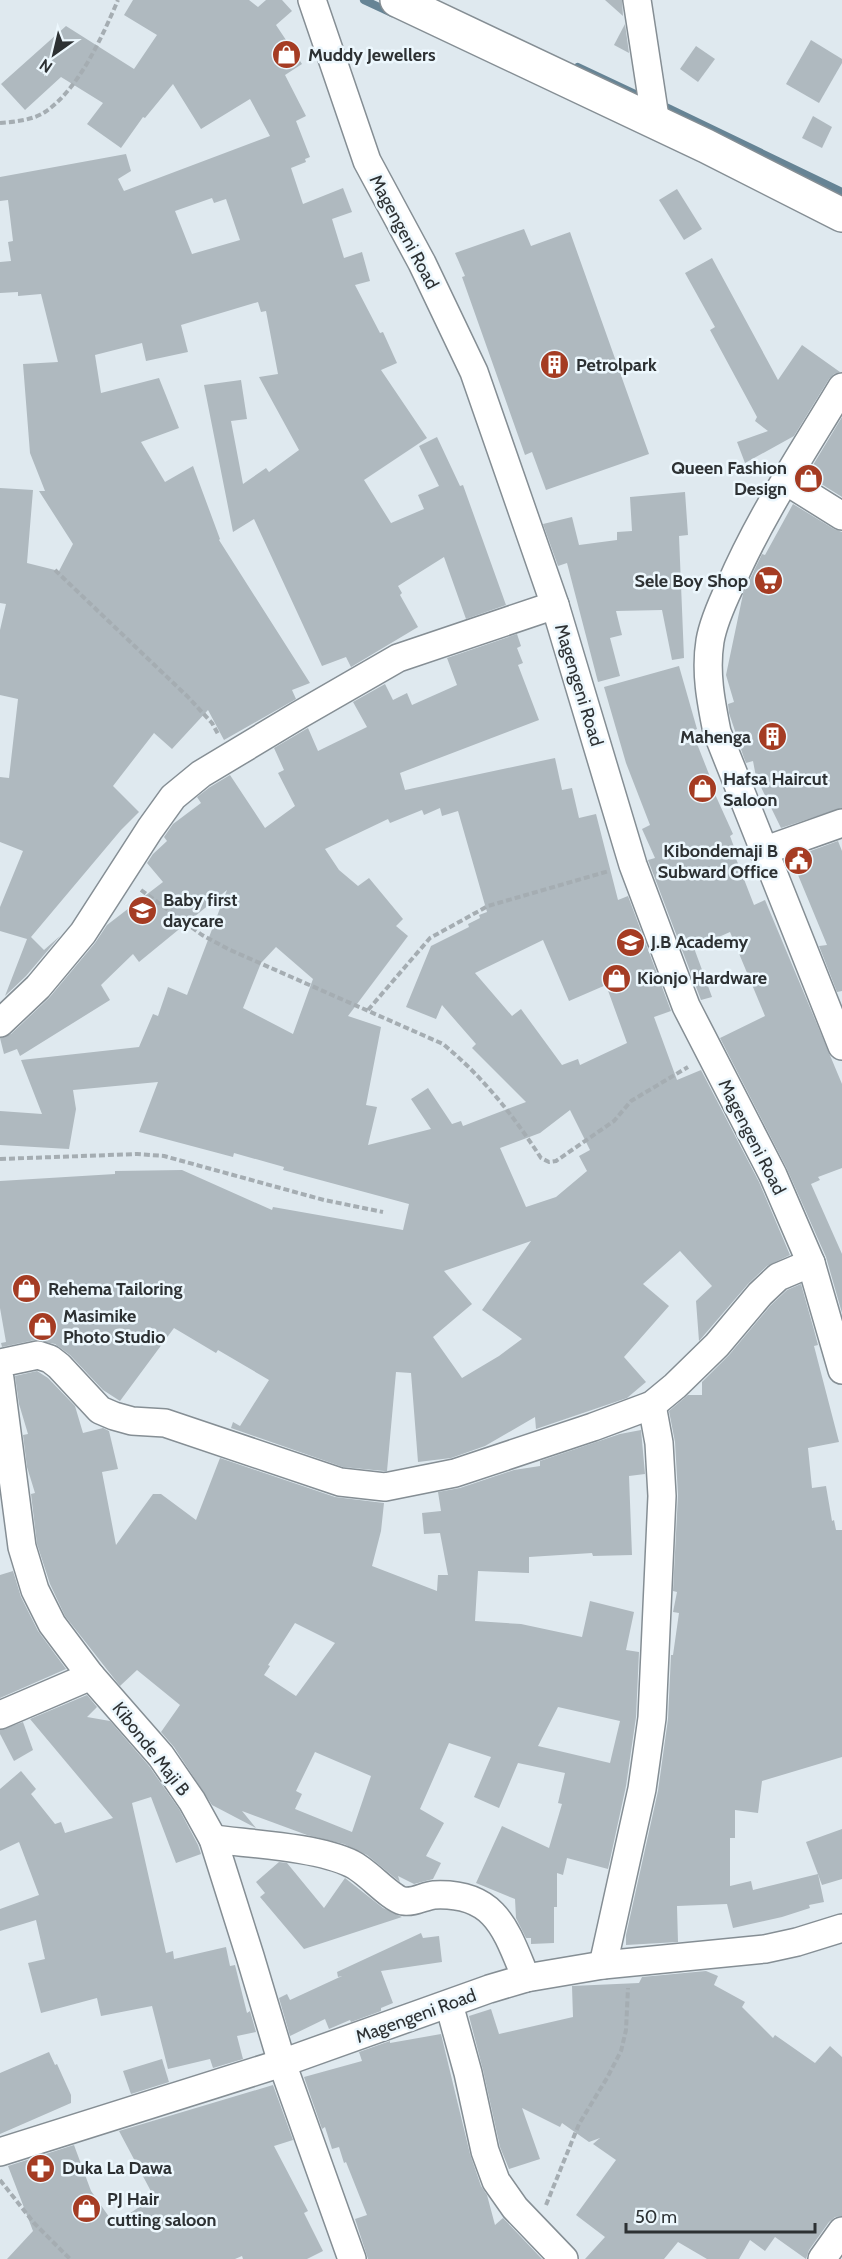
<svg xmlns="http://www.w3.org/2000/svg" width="842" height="2259" font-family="Cabin,sans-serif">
<rect width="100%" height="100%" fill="#dfe9ef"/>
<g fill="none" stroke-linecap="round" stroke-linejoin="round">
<g stroke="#668495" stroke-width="8">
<polyline points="364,0 392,13"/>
<polyline points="578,67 646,99"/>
<polyline points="662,105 842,192"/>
</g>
</g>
<g fill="#afb9bf" fill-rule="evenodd">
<path d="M133 0H249L258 7 266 0H282L292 11 276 25 302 64 285 75 306 116 296 121 310 157 305 159 306 162 291 168 303 204 343 188 352 212 332 219 344 258 362 252 370 281 355 285 380 333 383 332 397 363 381 370 427 438 364 480 391 523 424 509 418 495 439 486 419 446 437 437 460 486 463 485 506 605 466 619 444 557 398 586 402 593 400 595 418 627 351 667 346 657 322 666 254 519 233 532 204 385 241 380 247 419 231 421 243 484 266 468 269 472 299 450 259 377 278 374 266 311 261 312 258 302 181 325 188 352 146 361 142 343 95 355 101 393 159 378 179 428 141 442 165 482 193 466 220 539 219 540 310 683 292 690 296 699 224 740 208 710 172 749 154 733 113 786 139 812 121 830 31 937 44 950 60 936 26 976 5 996 27 939 0 931V907L23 851 0 842V777L9 778 18 699 0 695V630L6 604 0 603V488L33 490 27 563 59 571 73 544 39 491H45L30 453 23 364 58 362 41 294 18 296V292L0 293V262L11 261 8 242 13 241 8 200 0 201V177L126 154 131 171 118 179 124 191 270 136 250 99 201 129 173 84 145 118 143 117 121 148 87 124 103 103 61 77 25 110 1 84 66 26 134 69 157 35 124 15ZM212 198 214 203 226 199 240 240 192 254 175 211Z"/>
<polygon points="605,0 622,0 623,16"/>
<polygon points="625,24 629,53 614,45"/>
<polygon points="811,40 842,59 842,63 819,103 786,84"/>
<polygon points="696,46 715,59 698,82 680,69"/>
<polygon points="813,116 832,127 822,148 802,138"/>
<polygon points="677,189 702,229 684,240 659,200"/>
<polygon points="524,229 531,246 570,232 649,454 546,490 532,452 525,455 462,277 465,276 455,253"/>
<polygon points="712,258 778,380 802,345 840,372 834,374 829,379 794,436 745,463 737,442 768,431 755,421 757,417 710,330 715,327 685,273"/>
<polygon points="842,417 842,497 807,475"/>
<polygon points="685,492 688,535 679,536 684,658 672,660 662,610 616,611 622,635 610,638 620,676 598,682 567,563 558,566 543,524 572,517 579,545 617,540 617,532 632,531 630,497"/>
<polygon points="793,504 834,529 842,532 842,808 781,828 756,777 753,761 746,763 744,758 729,713 728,704 734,702 726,675 743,594 762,554 765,555"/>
<path d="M517 634 521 646 517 648 523 663 518 665 539 720 400 773 405 790 555 758 562 790 572 788 579 818 596 814 618 900 628 896 671 1011 654 1017 677 1080 701 1070 759 1182 790 1255 767 1266 748 1284 699 1341 696 1301 712 1286 680 1251 643 1284 669 1306 624 1357 646 1382 627 1398 536 1429 535 1417 485 1446 451 1458 418 1462 411 1373 396 1372 387 1471H384L343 1467 231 1428 233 1422 240 1426 269 1380 218 1350 216 1353 174 1328 120 1401 103 1390 70 1355 55 1344 35 1340 2 1347 1 1343 6 1342 0 1308V1181L115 1174V1171L182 1170 272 1210 273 1207 403 1230 409 1204 283 1170 284 1167 234 1153 233 1157 139 1132 158 1082 73 1090 76 1109 69 1149 0 1145V1111L42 1114 21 1060 139 1047 153 1014 158 1016 168 987 187 995 227 890 139 962 133 954 101 985 110 1000 20 1056 17 1049 4 1054 0 1038 11 1034 49 998 95 943 107 925 163 882 147 863 153 854 167 841 164 837 173 824 201 803 197 797 210 787 230 775 265 828 295 806 278 773 284 770 274 748 308 728 318 751 367 727 353 702 385 684 393 700 407 693 412 705 457 685 447 658ZM440 808 442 816 458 811 487 912 479 915 480 918 468 924 469 927 431 946 406 1007 436 1019 442 1005 476 1044 472 1048 526 1102 463 1126 461 1121 452 1124 428 1088 411 1099 431 1129 368 1145 377 1107 366 1105 381 1027 348 1016 408 936 396 926 403 919 369 878 358 886 339 870 325 849 388 819 390 823 422 810 424 815ZM543 940 569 1001 606 985 627 1043 580 1065 578 1059 562 1065 521 1009 512 1016 475 973ZM276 947 313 979 293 1034 243 1008 261 963ZM570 1110 590 1150 579 1156 587 1171 556 1197 526 1207 500 1148 540 1133ZM531 1241 482 1310 522 1339 499 1356 462 1378 433 1337 472 1304 444 1271Z"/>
<polygon points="679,666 697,729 692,731 716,792 714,792 733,834 730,836 737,855 735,856 754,905 765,900 842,1084 842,1168 818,1177 820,1180 811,1184 842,1254 842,1313 826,1257 787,1169 720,1038 765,1016 730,932 694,948 712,997 701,1000 648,860 655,858 642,829 650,825 626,763 604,687"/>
<polygon points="838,841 842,851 842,991 837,992 819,946 827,945 791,858"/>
<polygon points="801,1284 814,1330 818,1345 814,1346 839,1442 808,1448 812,1488 826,1486 832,1521 834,1520 836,1530 842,1530 842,1757 762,1781 758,1813 735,1810 735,1838 730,1838 730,1886 751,1881 753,1890 818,1874 824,1902 809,1905 810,1908 782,1917 733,1928 727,1904 677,1906 678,1942 626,1945 626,1935 658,1791 668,1719 671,1655 673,1655 679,1613 673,1612 677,1592 673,1591 678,1495 675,1442 669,1411 688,1395 702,1395 702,1382 729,1355 771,1305 787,1290"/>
<path d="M37 1371 48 1378 75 1406 83 1433 103 1428 109 1431 118 1469 102 1472 116 1545 153 1494H161L196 1520 220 1458 335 1497 384 1503 381 1531 372 1566 437 1591 438 1575H448L440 1533 424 1534 422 1513 441 1511 438 1492 460 1488 514 1470 540 1466V1461L620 1434 641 1430 645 1474 629 1476 632 1555 593 1556 592 1553 529 1557V1573L478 1571 475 1621 521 1624 582 1637 590 1601 634 1612 626 1650 639 1652 636 1717 626 1786 608 1869 567 1858 563 1875 557 1873V1907H554V1943L531 1944V1938H526L516 1918 515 1899 476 1883 502 1826 549 1848 562 1804 558 1803 565 1773 518 1763 499 1808 474 1797 491 1757 449 1743 420 1809 444 1823 426 1856 441 1863 433 1879 414 1884 398 1876 400 1882 367 1855 344 1844 307 1835 242 1811 256 1828 212 1805 174 1747 161 1732 180 1705 137 1670 120 1686 65 1616 50 1584 37 1544 31 1494 35 1493 27 1467 23 1435 28 1434 19 1404 15 1376ZM295 1623 335 1643 296 1696 264 1675 270 1666 268 1665ZM558 1707 620 1721 610 1763 538 1746ZM315 1752 371 1776 352 1832 295 1809 302 1794 296 1791Z"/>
<polygon points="13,1571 21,1597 38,1631 66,1669 0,1698 0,1575"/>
<polygon points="87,1695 97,1707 87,1717 110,1721 149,1766 179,1809 198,1845 201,1854 176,1863 151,1797 132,1803 166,1953 173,1951 174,1959 226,1947 230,1966 235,1965 247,2013 250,2011 256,2032 237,2036 243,2059 213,2068 210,2059 168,2069 152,2006 101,2016 97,1998 41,2013 28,1963 45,1959 36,1920 0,1931 0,1909 39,1895 19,1842 0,1851 0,1789 21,1771 36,1789 31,1794 55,1824 61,1822 65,1833 113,1818 30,1719"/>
<polygon points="23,1722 33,1750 14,1761 0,1734 0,1730"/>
<polygon points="842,1829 842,1879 822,1885 806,1842"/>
<polygon points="279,1862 287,1863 324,1908 345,1878 383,1908 402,1917 304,1949 260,1897 265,1893 256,1882"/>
<polygon points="421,1933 423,1938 439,1936 442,1962 381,1971 393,2003 381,2008 381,2011 351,2022 350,2020 329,2029 325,2019 290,2036 279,1998 287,1994 290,2000 342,1976 338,1977 337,1972"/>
<polygon points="706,1971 718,1976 714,1985 745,2002 742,2007 773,2038 775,2035 815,2063 830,2046 842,2057 842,2216 835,2217 829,2222 809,2250 806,2259 775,2237 765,2251 750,2240 739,2259 707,2259 678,2242 664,2259 585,2259 605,2237 576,2215 616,2160 593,2144 600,2138 589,2142 562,2123 560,2127 522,2108 540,2159 509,2169 500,2147 483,2070 469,2016 491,2009 499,2034 573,2017 572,1986 639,1983 642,1977"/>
<polygon points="441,2034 470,2154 481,2186 487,2195 495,2225 503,2218 542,2259 368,2259 355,2219 367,2215 346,2162 344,2163 339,2147 332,2149 325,2127 322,2129 304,2077 362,2061 359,2052 390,2041 390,2043"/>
<polygon points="49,2052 55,2065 57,2064 71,2095 71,2103 0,2134 0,2073"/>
<polygon points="162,2059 169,2082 131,2094 123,2071"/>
<polygon points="273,2085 293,2140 274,2146 308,2211 304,2213 323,2251 307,2259 243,2259 242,2256 235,2259 7,2259 33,2231 8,2166 74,2145 91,2191 114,2224 154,2197 119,2131"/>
</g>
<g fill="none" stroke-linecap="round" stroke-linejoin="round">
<defs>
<g id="minor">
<polyline points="312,0 367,161 422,263 474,372 555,605 633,865 686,1006 773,1175 811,1263 842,1370"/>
<polyline points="637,0 656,124"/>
<path d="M842 387C803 452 760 516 730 586 722 603 713 623 710 641 705 672 711 702 717 732L842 1046"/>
<polyline points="786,481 842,516"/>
<polyline points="763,851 842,823"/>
<polyline points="0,1023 38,987 83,933 150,829 173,797 201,774 299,715 398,658 555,605"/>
<polyline points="0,1363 38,1355 50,1359 59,1366 100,1410 114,1416 132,1421 165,1423 340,1482 385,1487 455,1473 593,1427 652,1405 675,1386 717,1345 760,1294 778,1277 811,1263"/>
<polyline points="0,1379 22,1547 35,1590 52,1624 91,1676 161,1756 192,1801 213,1839 250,1956 282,2063 352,2259"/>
<polyline points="0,1715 91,1676"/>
<path d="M213 1839C251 1844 318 1847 352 1864 367 1871 390 1898 403 1901 414 1903 424 1896 434 1895 496 1892 506 1930 526 1978"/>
<polyline points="603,1965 642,1789 652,1718 662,1496 659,1443 652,1405"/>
<polyline points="449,2004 468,2073 485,2151 496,2181 515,2208 564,2259"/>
<polyline points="0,2152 282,2063 489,1989 526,1978 603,1965 765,1949 797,1942 842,1928"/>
<polyline points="822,2259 842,2231"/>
</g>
<polyline id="tertiary" points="397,0 706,146 842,215"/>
</defs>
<use href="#minor" stroke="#858e94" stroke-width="30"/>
<use href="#tertiary" stroke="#858e94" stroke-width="36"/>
<g stroke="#a5adb2" stroke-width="4" stroke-dasharray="6 3" stroke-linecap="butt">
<path d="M0 123C14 122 33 120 45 112 79 89 102 37 118 0"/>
<polyline points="55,570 188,697 212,723 218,734"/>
<path d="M141 890 202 935 228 949 443 1044C483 1077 513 1115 541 1158L549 1162 556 1161 614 1121 631 1101 688 1067"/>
<polyline points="368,1010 430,938 488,906 609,871"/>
<polyline points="0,1159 137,1154 164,1156 324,1200 383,1212"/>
<polyline points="0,2180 34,2223 70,2259"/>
<polyline points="546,2205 579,2124 607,2078 621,2051 626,2030 628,1988"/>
</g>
<use href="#minor" stroke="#fff" stroke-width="27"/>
<use href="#tertiary" stroke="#fff" stroke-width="33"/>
</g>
<defs>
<symbol id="shop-disc" viewBox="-11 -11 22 22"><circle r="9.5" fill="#a53c23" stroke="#ecf7fd"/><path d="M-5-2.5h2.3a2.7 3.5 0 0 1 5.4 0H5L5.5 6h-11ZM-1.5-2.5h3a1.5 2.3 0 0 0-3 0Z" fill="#fff"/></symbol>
<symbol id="building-disc" viewBox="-11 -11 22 22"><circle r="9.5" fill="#a53c23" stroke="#ecf7fd"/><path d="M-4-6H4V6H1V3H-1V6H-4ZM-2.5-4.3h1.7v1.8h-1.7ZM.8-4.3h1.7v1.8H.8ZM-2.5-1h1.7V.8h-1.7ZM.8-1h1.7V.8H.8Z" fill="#fff"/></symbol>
<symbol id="supermarket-disc" viewBox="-11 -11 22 22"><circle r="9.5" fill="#a53c23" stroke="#ecf7fd"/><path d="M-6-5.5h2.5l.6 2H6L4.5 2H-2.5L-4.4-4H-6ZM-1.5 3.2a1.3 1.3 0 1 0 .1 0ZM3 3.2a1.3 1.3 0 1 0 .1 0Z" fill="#fff"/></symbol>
<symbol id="civic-disc" viewBox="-11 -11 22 22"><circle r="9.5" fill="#a53c23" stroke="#ecf7fd"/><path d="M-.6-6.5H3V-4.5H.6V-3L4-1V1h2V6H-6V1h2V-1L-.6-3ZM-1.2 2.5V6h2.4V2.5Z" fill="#fff"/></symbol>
<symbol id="school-disc" viewBox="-11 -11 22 22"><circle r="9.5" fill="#a53c23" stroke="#ecf7fd"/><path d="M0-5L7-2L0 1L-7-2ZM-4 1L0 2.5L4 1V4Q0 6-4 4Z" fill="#fff"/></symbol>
<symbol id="pharmacy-disc" viewBox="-11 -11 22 22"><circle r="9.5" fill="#a53c23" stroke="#ecf7fd"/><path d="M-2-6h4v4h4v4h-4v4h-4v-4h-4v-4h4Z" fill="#fff"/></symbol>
</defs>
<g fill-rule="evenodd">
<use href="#shop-disc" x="270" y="38" width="33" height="33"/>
<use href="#building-disc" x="538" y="348" width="33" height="33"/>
<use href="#shop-disc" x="792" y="462" width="33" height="33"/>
<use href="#supermarket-disc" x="752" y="564" width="33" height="33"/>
<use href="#building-disc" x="756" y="720" width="33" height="33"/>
<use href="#shop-disc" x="686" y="772" width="33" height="33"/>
<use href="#civic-disc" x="782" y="844" width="33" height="33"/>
<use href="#school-disc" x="126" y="894" width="33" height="33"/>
<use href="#school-disc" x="614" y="926" width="33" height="33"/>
<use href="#shop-disc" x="600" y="962" width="33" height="33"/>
<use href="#shop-disc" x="10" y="1272" width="33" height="33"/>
<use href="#shop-disc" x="26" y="1310" width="33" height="33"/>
<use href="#pharmacy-disc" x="24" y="2152" width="33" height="33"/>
<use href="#shop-disc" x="70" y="2192" width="33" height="33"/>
</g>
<g text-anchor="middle" stroke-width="5" stroke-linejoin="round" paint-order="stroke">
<g font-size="18" font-weight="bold" fill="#2d3133" stroke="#ecf7fd" text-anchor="start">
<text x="308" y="61">Muddy Jewellers</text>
<text x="576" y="371">Petrolpark</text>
<text x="787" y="474" text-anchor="end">Queen Fashion<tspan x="787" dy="21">Design</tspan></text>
<text x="748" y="587" text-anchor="end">Sele Boy Shop</text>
<text x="751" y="743" text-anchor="end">Mahenga</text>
<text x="723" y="785">Hafsa Haircut<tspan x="723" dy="21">Saloon</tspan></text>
<text x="778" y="857" text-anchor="end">Kibondemaji B<tspan x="778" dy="21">Subward Office</tspan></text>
<text x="163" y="906">Baby first<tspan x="163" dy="21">daycare</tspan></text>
<text x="651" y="948">J.B Academy</text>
<text x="637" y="984">Kionjo Hardware</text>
<text x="48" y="1295">Rehema Tailoring</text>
<text x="63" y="1322">Masimike<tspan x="63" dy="21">Photo Studio</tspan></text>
<text x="62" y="2174">Duka La Dawa</text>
<text x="107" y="2205">PJ Hair<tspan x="107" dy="21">cutting saloon</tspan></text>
</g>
<g font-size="18" fill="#2d3133" stroke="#ecf7fd">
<text transform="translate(404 232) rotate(62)" y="6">Magengeni Road</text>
<text transform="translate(579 685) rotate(73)" y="6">Magengeni Road</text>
<text transform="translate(752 1137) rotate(63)" y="6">Magengeni Road</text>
<text transform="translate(151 1749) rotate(52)" y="6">Kibonde Maji B</text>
<text transform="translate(416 2016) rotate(-20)" y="6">Magengeni Road</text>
</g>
</g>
<g transform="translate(54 54) rotate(214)" stroke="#ecf7fd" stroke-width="4.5" paint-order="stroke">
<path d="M0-4.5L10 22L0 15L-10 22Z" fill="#2d3133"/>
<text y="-9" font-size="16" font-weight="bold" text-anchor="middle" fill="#2d3133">N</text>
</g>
<path d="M626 2223v9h189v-9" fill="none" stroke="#2d3133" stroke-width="3"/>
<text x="635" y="2223" font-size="18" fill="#2d3133" stroke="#ecf7fd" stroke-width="4.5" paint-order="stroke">50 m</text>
</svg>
